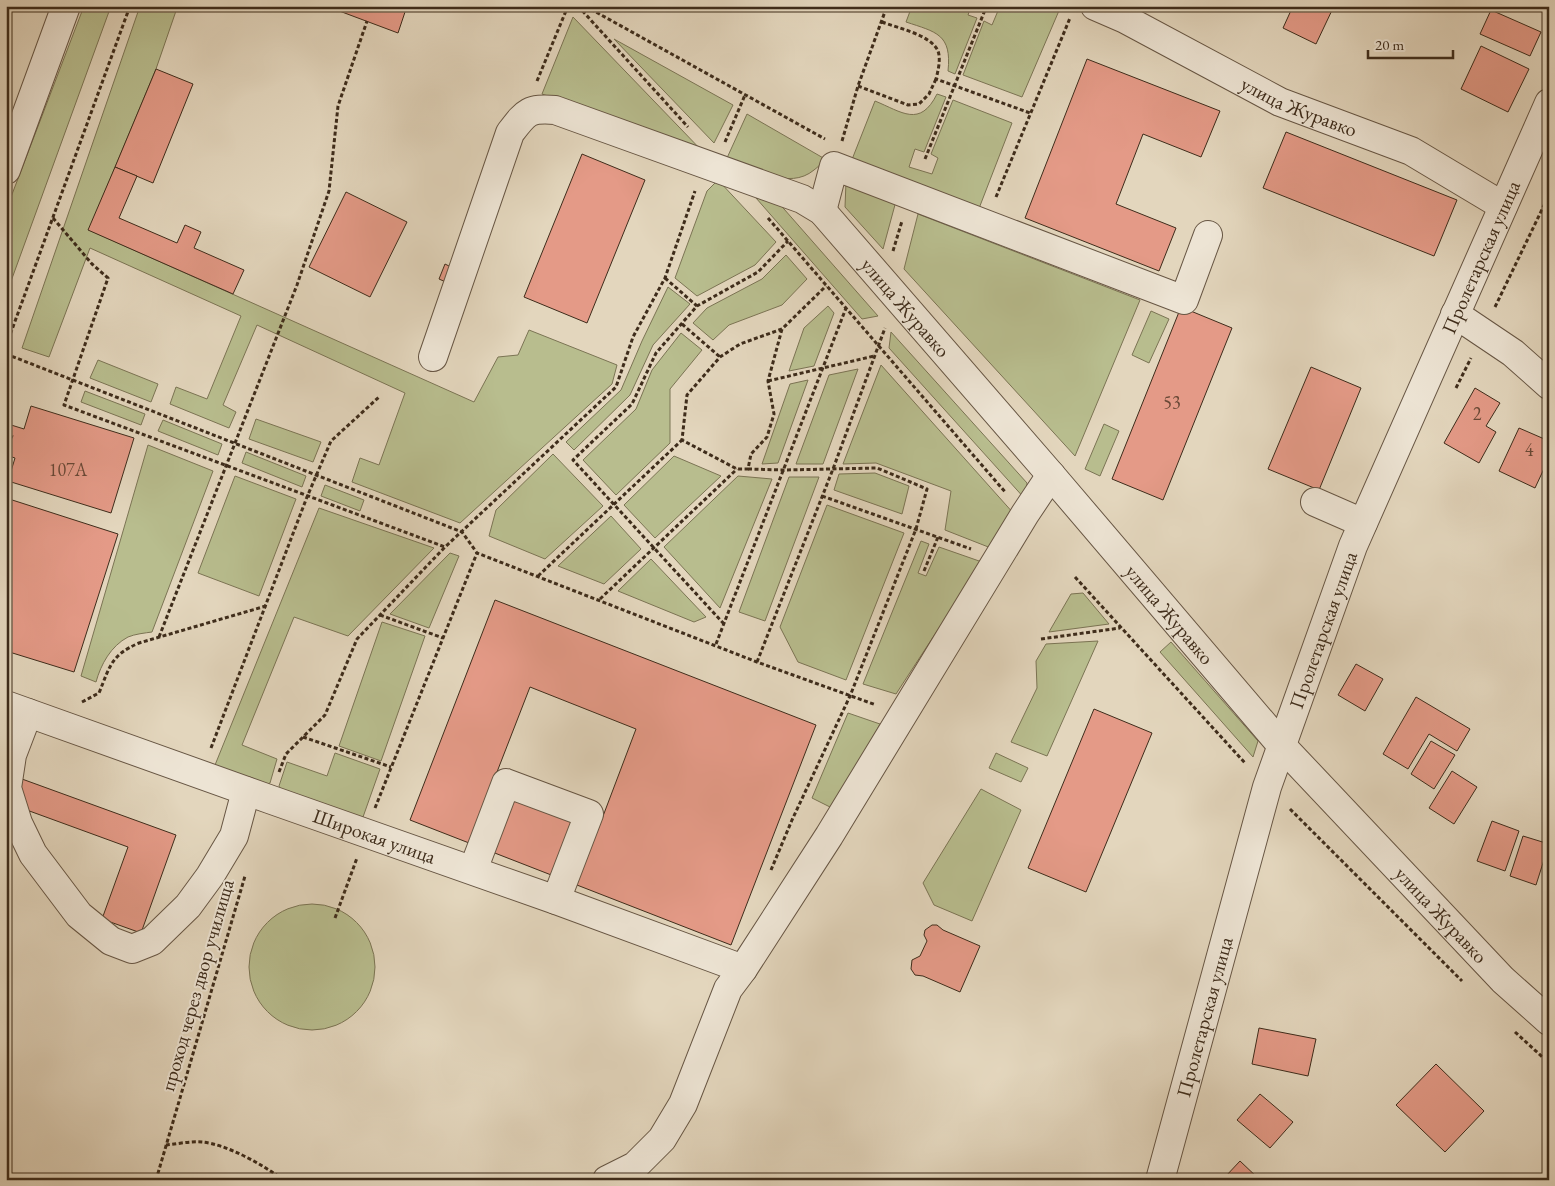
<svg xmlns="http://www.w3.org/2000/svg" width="1555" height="1186" font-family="'EB Garamond',serif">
<rect width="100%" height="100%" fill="#e3d6bd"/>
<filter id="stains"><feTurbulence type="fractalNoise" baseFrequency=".004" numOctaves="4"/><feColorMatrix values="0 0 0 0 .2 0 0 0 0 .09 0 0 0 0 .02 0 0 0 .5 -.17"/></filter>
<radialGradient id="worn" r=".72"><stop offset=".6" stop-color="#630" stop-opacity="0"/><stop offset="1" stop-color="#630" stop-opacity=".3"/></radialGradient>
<g fill="#b8bd8e" stroke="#7b7454">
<polygon points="84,6 111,6 6,295 6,210"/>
<polygon points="140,6 173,6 177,8 156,69 89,230 474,402 498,357 518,355 529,330 617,365 612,384 460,523 352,482 360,458 379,465 405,393 257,325 223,405 236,412 229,428 170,404 176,387 207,399 241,316 90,248 49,357 22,348"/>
<path d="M912 6H971L968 15 977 18 955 74 948 71C952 34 936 32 906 22Z"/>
<polygon points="1000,6 1061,6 1022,97 963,75 984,21 992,25"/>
<polygon points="573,17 705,154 542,94"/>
<polygon points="614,39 733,105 714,143"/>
<path d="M937 94 946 97 924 152 915 149 909 167 932 174 938 158 931 154 953 100 1012 123 978 211 851 162 875 101C902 112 920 128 937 94Z"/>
<path d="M747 114 825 159C822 163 818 167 814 170 789 191 752 168 727 158Z"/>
<polygon points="718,180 776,242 755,265 697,296 675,278 707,191"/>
<polygon points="846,182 896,201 883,249 845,207"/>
<polygon points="756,198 777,201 878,316 862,319"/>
<polygon points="918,214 1140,300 1075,456 904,269"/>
<polygon points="786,255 807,279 782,305 729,325 713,340 693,323 707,308 762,279"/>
<polygon points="668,287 690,304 653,345 630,395 574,450 566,442 621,390 642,341"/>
<polygon points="828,306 834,313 814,366 789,371 804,328"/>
<polygon points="1151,311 1169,319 1149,363 1132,355"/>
<polygon points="891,332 1027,483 1026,500 889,348"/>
<polygon points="681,333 702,350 670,389 670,443 616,495 583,460 636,409 652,370"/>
<polygon points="98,360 158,384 151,402 90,378"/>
<polygon points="881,365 1015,515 996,550 945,530 951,491 876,463 843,464"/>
<polygon points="858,369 823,464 796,464 829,375"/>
<polygon points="808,380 778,463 762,464 790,384"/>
<polygon points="85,391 145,414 141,425 81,402"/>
<polygon points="256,419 321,442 313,462 249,439"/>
<polygon points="163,420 222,444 218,455 158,431"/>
<polygon points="1104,424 1119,431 1100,476 1085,469"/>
<path d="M148 445 213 471 152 632C145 633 135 634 128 637 111 646 101 664 96 682L81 676Z"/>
<polygon points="246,452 306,476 302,487 242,463"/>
<polygon points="553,454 603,506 545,559 489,536 496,510"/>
<polygon points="674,456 721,476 655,538 624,505"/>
<polygon points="875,473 909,486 902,514 834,490 839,474"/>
<polygon points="235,476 296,499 259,596 198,573"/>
<polygon points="738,476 772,479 720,608 664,547"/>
<polygon points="789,477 819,477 765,621 739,612"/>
<polygon points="325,485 364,500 360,511 321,496"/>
<polygon points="827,505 904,533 846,680 798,662 780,627"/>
<polygon points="319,508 434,548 348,636 294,617 242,745 277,759 270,783 257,788 213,770"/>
<polygon points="611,516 641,549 604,584 558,566"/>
<polygon points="921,541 929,544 918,573 926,576 939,547 982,562 896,694 863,684"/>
<polygon points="450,553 459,556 429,628 390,614"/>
<polygon points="651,559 706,617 694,622 618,591"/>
<polygon points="1083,593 1109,624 1049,632 1071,594"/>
<polygon points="382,622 425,636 381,761 339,746"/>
<polygon points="1098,641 1047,756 1011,742 1037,688 1036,661 1046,644"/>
<polygon points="1171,642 1258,741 1253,757 1160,652"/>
<polygon points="848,713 880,724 834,809 812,798"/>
<polygon points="335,753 380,769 363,817 351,820 285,798 279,786 287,762 327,776"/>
<polygon points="996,753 1028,768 1021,782 989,768"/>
<polygon points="981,789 1021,810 972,921 934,905 923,883"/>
<circle cx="312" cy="967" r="63"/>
</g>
<g fill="#e49a87" stroke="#3e2c1b" fill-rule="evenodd">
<polygon points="326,6 407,6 398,33"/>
<polygon points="1293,6 1334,6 1316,44 1283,28"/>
<polygon points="1491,10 1541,32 1530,56 1480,34"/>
<polygon points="1481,46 1529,69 1508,112 1461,89"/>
<polygon points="1087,59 1220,111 1201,157 1143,134 1116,204 1176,228 1159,271 1025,218"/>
<polygon points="156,69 193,84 153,183 115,167"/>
<polygon points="1286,132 1457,200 1434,256 1263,188"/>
<polygon points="582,154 645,180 587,323 524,297"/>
<polygon points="115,167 137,176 119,218 177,243 185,225 201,232 194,248 244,270 233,294 88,230"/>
<polygon points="346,192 407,222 370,297 309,267"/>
<polygon points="445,264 455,269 448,283 439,279"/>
<polygon points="1181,307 1232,328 1163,500 1112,479"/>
<polygon points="1311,367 1361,388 1319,490 1268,469"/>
<polygon points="1475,388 1500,403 1486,426 1496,432 1479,463 1444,443"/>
<polygon points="31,406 134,438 111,513 8,481 15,458 6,455 6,429 8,424 24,429"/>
<polygon points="1519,428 1549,441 1549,458 1535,488 1499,471"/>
<polygon points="6,498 118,534 74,672 6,651"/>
<path d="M495 600 816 725 731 945 410 820ZM530 687 636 729 597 832 490 790Z"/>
<polygon points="1356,664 1383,679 1365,711 1338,695"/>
<polygon points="1416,697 1470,729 1457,751 1429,734 1408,769 1383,754"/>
<polygon points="1094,709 1152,733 1086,892 1028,868"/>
<polygon points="1431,741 1455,755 1434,789 1411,774"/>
<polygon points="1452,771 1477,787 1454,824 1429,808"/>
<polygon points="22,779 176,835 141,933 102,919 128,847 13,805"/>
<polygon points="1492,821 1519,831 1505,871 1477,861"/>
<polygon points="1523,836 1549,844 1536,885 1510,876"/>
<polygon points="932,925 937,925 943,930 980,946 960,992 923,976 915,975 911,969 912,960 920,956 927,941 924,935 925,930"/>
<polygon points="1259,1028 1316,1039 1308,1076 1252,1064"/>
<polygon points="1436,1064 1484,1111 1445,1152 1396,1105"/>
<polygon points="1260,1094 1293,1122 1270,1148 1237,1120"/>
<polygon points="1240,1161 1260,1180 1228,1180 1225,1177"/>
</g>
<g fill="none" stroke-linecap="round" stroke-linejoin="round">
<defs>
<g id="minor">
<path id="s1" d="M1095 6 1125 19 1280 102 1411 151 1503 206"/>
<polyline points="6,170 66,6"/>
<polyline points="822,211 834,166 1184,300 1208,235"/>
<polyline points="1455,314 1513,353 1549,385"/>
<path id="s2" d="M433 357 510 133C526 112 528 108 555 110L802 199 822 211 1051 475 1282 746 1503 980 1549 1021"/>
<polyline points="1315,502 1363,523"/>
<path id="s3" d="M6 705 269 799 556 900 743 969"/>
<polyline points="28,713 12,755 7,788 18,823 33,854 79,915 111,941 132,949 152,941 188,906 210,876 234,836 246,791"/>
<polyline points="473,870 506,783 589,814 556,900"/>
<polyline points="607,1180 635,1166 662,1139 683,1104 728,989 743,969 829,836 1025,514 1051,475"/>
<path id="s4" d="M1160 1180 1267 787 1353 546 1549 103"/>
</g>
</defs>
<use href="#minor" stroke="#675644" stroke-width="30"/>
<g stroke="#3e2c1b" stroke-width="3" stroke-dasharray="4 2.5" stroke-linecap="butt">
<polyline points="578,6 688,127"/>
<polyline points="585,6 825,139"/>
<path d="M882 22C898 28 931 35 938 51 941 59 938 71 936 79L1030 113"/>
<polyline points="537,81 568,6"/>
<polyline points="858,86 908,105 919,104 929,94 936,79"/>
<polyline points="842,141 858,86 887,6"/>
<polyline points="725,142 745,95"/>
<polyline points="925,159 985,10"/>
<polyline points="996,197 1070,18"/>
<polyline points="53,218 92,264 108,278 64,405 445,547"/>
<polyline points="768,218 1006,493"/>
<polyline points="893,251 902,221"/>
<polyline points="665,278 697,306"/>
<polyline points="1495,307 1549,195"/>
<polyline points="682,324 720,357"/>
<polyline points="782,329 768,381 774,414 767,437 751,454 748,469 737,469 682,440 687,395 720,357 740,344 782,329 826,286"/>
<polyline points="6,346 130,6"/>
<polyline points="6,354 462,532 477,553 757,662 876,705"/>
<polyline points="768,381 874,356"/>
<polyline points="1456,388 1471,358"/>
<polyline points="6,434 13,437"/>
<polyline points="748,469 784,470 877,468 927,489 916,529 850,696 792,820 771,870"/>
<polyline points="822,496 971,549"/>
<polyline points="924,571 938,537"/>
<polyline points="538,576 682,440"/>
<polyline points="1075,577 1245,763"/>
<polyline points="600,599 737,469"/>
<polyline points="380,615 443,638"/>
<polyline points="724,624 573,460 632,404 656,353 697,306 758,272 788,241"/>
<polyline points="159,637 297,285 329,191 338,106 367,21"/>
<polyline points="1041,639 1120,628"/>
<polyline points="716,644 846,308"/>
<polyline points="757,662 833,469 885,328"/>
<path d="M82 702 99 693C110 666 111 655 139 643L266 606"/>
<polyline points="303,737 391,767"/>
<polyline points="211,748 307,497 331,441 379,397"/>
<polyline points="279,772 286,754 325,715 357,639 445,547 616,387 633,337 665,278 695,191"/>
<polyline points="375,808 477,553"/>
<polyline points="1290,809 1462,981"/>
<polyline points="335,918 357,858"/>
<polyline points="1515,1032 1549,1063"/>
<path d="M166 1145C177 1144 190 1141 202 1142 226 1144 264 1165 283 1180"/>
<polyline points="156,1180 245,876"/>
</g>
<use href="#minor" stroke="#ede4d4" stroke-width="28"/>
</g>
<g text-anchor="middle" stroke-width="4" stroke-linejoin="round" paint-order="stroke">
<g font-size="18" fill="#684836">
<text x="1172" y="409">53</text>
<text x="1477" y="420">2</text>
<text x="1529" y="456">4</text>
<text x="68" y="476">107А</text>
</g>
<g font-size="20" fill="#3e2c1b" stroke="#ede4d4">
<text dy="7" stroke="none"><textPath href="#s1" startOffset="228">улица Журавко</textPath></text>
<text dy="7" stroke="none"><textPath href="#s4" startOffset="979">Пролетарская улица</textPath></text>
<text dy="7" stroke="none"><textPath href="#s2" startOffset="705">улица Журавко</textPath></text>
<text dy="7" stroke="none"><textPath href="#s2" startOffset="1110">улица Журавко</textPath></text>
<text dy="7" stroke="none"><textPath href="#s4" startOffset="574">Пролетарская улица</textPath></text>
<text dy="7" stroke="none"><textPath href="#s3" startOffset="391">Широкая улица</textPath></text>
<text dy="7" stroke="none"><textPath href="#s2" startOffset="1515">улица Журавко</textPath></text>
<text transform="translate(197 985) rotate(-74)" y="7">проход через двор училища</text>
<text dy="7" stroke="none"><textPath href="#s4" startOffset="169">Пролетарская улица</textPath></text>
</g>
</g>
<rect width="1555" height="1186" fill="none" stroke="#e3d6bd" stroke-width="25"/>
<rect x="8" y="8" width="1540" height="1171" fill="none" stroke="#3e2c1b" stroke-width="2.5"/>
<rect x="12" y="12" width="1530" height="1161" fill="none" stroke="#3e2c1b"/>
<path d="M1368 50v8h85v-8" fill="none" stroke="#3e2c1b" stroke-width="2.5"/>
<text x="1375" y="50" font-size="15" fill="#3e2c1b" stroke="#ede4d4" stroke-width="4" paint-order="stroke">20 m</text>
<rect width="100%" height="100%" filter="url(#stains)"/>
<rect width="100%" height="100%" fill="url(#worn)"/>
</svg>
